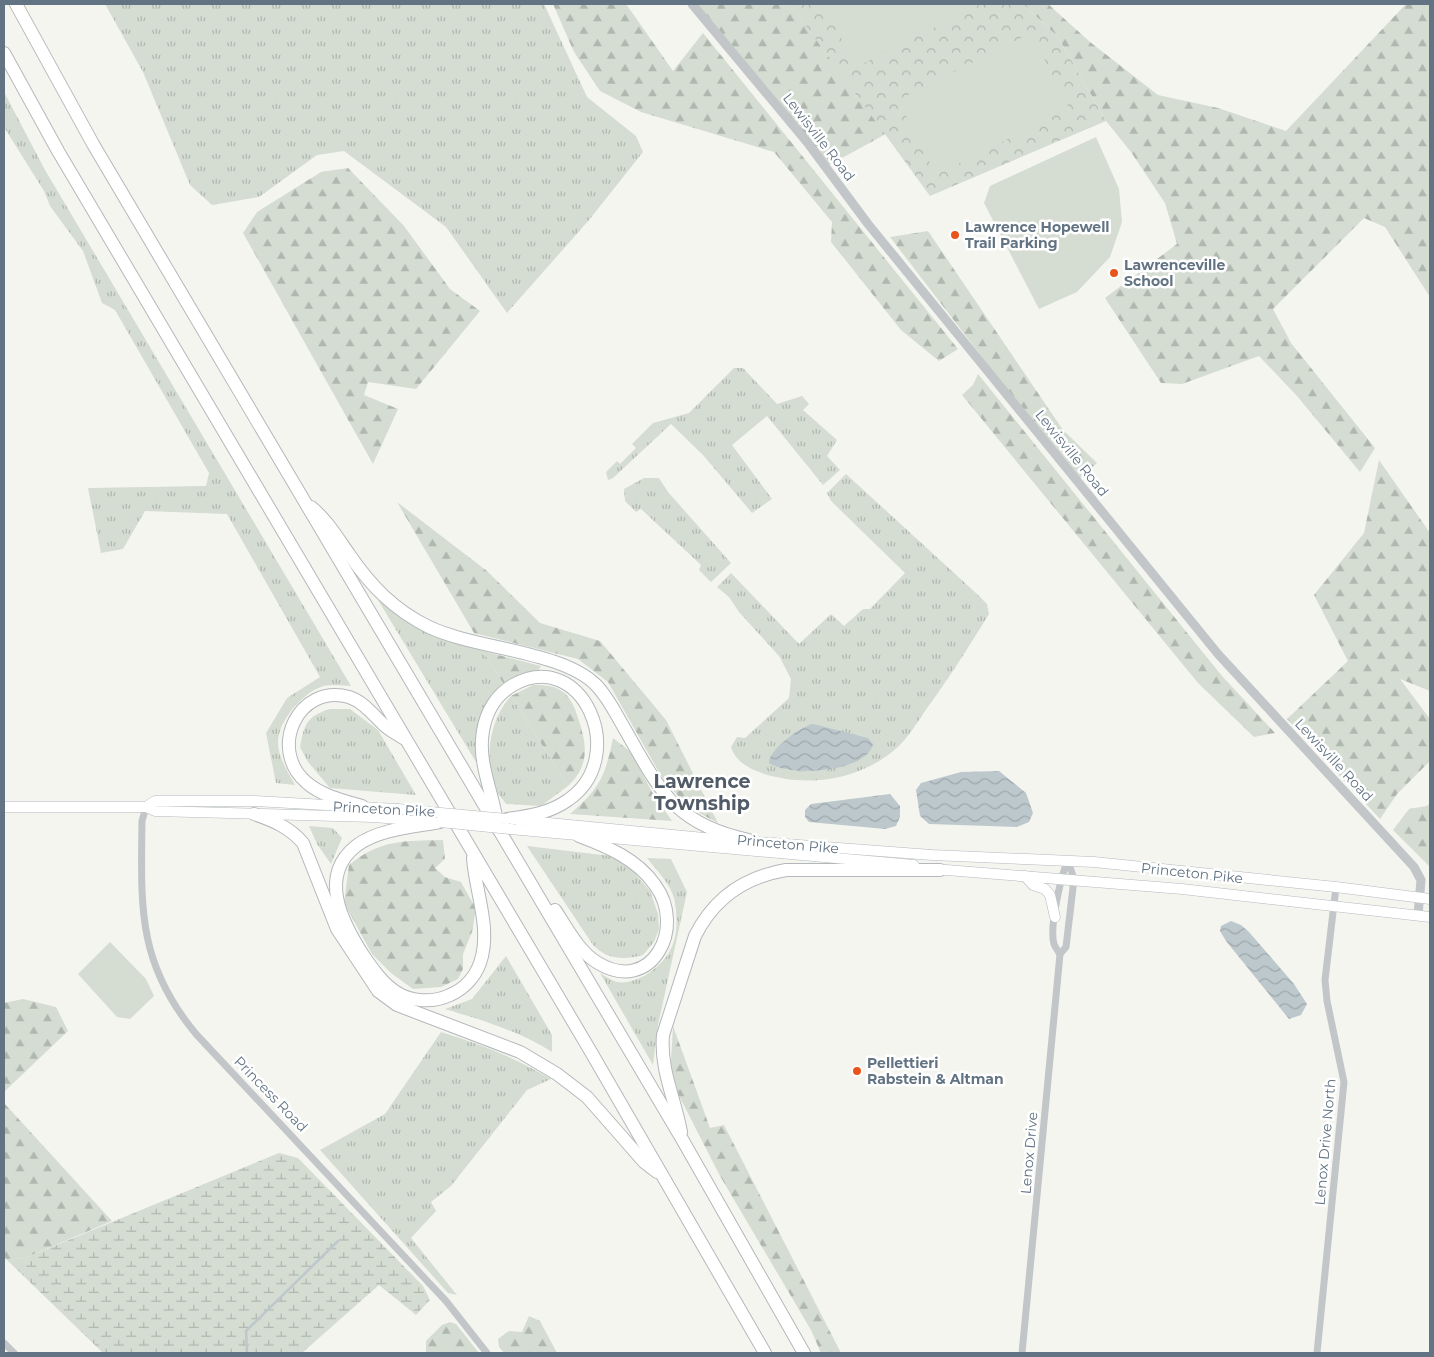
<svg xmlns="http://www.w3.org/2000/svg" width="1434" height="1357" font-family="Montserrat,sans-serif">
<defs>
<pattern id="grass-tufts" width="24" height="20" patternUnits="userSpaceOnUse" patternTransform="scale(1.25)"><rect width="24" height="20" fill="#d5dcd1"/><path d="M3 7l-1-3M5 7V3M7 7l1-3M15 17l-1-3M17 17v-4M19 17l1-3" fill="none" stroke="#b0b7af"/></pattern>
<pattern id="forest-firs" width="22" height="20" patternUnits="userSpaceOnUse" patternTransform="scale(1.25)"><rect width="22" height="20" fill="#d5dcd1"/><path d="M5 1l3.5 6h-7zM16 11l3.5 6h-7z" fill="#b0b7af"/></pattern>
<pattern id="wetland-marsh" width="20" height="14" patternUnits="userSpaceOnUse" patternTransform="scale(1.25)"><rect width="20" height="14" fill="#d5dcd1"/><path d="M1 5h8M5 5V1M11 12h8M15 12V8" fill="none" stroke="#b0b7af"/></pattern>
<pattern id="park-crowns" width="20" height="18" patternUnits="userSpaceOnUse" patternTransform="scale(1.25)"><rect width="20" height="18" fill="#d5dcd1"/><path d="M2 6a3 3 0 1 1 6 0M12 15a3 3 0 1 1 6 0" fill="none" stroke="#b0b7af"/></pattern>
<pattern id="water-waves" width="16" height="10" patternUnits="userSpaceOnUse" patternTransform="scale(1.25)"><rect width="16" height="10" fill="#bdc8cd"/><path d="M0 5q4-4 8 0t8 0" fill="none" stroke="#9da7ac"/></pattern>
</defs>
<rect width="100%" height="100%" fill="#f5f5f0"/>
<g fill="url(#grass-tufts)">
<polygon points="105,4 544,4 587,97 636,136 643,152 589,220 507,313 446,227 344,151 317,155 259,197 212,205 190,185 143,72"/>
<path d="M4 92 45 170 351 686C342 686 329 684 321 687 311 690 300 701 293 708 269 740 277 753 295 785L276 783 266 733 287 698 320 677 227 514 145 511 123 549 101 553 88 488 206 486 209 473 115 310 102 303 83 251 50 206 44 191 4 127Z"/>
<polygon points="734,368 743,368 777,404 802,396 809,404 803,410 837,440 827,456 840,470 823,485 767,416 732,445 772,499 752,513 703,455 671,424 613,478 608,480 606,472 617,461 620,464 636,448 632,444 653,423 689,413"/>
<path d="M846 474 977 594 987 604 989 614C971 643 953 672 933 700 922 714 912 733 899 746 867 776 819 787 776 777 758 773 736 765 731 747L737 737 745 738 789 698 791 679 779 656 739 612 729 597 717 587 731 573 799 644 831 614 844 626 863 609H870L905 573 831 501 827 493Z"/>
<polygon points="644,478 659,478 668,492 731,563 711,582 699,570 701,565 641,509 636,512 625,501 624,489"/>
<path d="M378 600 426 633 483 651 503 683C477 708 477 727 476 762Z"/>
<path d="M511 696 568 786 541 806 506 804C502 798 495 791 493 784 485 755 490 719 511 696Z"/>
<path d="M330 709H350L378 730 416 795 330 788 308 762 300 747C304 724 307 716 330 709Z"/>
<polygon points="309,826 333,828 342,838 331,864 317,844"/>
<path d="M527 846 611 856 632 870 650 891 658 914 659 929 654 942 643 955C624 960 608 960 593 945Z"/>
<path d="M647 858 671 859 687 892 658 1025 653 1065 600 973C605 976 611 980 617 982 626 984 639 979 646 975 674 957 680 935 675 903 673 886 657 871 647 858Z"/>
<path d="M506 956 552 1035V1052C519 1031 482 1020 445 1009L472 999Z"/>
<path d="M441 1032C480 1044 516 1058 551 1079L527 1090 451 1186 431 1202 436 1211 411 1238 457 1295 448 1293 320 1150 385 1114Z"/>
</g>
<g fill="url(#forest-firs)">
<polygon points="553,4 626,4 673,71 703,33 958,349 939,361 901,330 831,242 832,222 774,152 641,112 600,91 574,52"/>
<polygon points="692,4 790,4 886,134 829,165"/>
<polygon points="1023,4 1048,4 1090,42 1158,95 1218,108 1286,131 1406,4 1430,4 1430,297 1385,227 1364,218 1273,309 1291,343 1375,448 1360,472 1297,396 1259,356 1182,384 1161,383 1105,298 1177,244 1165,203 1131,152 1106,121 1058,37"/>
<polygon points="348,168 404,226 450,289 480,311 416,389 368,382 364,395 398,409 373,464 243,233 257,212 321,172"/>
<polygon points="928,231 1063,430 1097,463 1077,481 890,237"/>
<polygon points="978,374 1222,676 1275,733 1254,737 1198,683 962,395 973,385"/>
<polygon points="1379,460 1430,533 1430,691 1400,679 1430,719 1430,761 1397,794 1380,819 1287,719 1348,661 1314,595 1364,533"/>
<polygon points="397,502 487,571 540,623 600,641 666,720 718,823 690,808 664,781 608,682 578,659 474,633"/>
<polygon points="483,651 541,666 537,672 520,674 503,683"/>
<path d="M533 685C543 685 551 685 560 690 570 695 575 708 578 718 587 744 590 766 568 786L511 696Z"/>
<path d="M613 738 631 752 652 792 672 821 570 814C600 788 605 777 613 738Z"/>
<polygon points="1430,803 1430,867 1393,830 1409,809 1427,806"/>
<path d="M443 840 445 859 435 868 445 877 461 882 476 909 472 932 463 954V969L458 979 441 987 413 989 391 973 372 954 344 903 349 865C381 839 404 841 443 840Z"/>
<polygon points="23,999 56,1007 68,1031 4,1092 4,1003"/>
<polygon points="673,1026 710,1128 724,1125 841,1353 821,1353 811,1330 720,1176 670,1078"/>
<polygon points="4,1103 112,1221 25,1258 7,1260 4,1257"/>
<polygon points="529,1316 540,1321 557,1353 504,1353 499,1347 498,1339 509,1331 522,1332"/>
<polygon points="450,1322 456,1324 479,1353 426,1353 426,1341 442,1325"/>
</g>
<polygon fill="url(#wetland-marsh)" points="279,1153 298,1158 423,1286 430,1300 416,1315 379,1285 302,1353 103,1353 7,1260 25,1258"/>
<polygon fill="url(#park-crowns)" points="790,4 1023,4 1058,37 1106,121 930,196"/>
<g fill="#d5dcd1">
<polygon points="824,4 981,4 856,67"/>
<polygon points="1031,33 1069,108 936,175 898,100"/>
<polygon points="1096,137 1119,189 1122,222 1110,257 1077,292 1039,309 984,203 990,186"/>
<polygon points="110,942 146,979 154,996 130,1019 117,1017 78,974"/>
</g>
<g fill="url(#water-waves)">
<path d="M813 724 868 738 873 744C867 773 788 777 769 763 768 750 801 726 813 724Z"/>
<polygon points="999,771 1026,793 1033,813 1029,822 1017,827 929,824 920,816 916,790 921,783 961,772"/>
<polygon points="890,794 900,806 900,817 896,826 885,829 809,822 805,817 805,810 811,804"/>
<polygon points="1231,921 1241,925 1249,932 1294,984 1307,1004 1301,1015 1289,1019 1226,941 1220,931 1221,926"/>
</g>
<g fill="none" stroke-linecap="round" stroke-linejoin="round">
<polyline stroke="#bdc8cd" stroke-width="2.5" points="247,1353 246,1331 338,1241"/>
<defs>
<g id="secondary">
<polyline points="4,807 146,807 155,811 373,817 426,821"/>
<polyline points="146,807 155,801 255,801 397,809"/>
<polyline points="518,820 704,838 932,855 1094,862 1336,887 1430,899"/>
<polyline points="510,829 914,865"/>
<polyline points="934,869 1182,889 1430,917"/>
<polyline points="1025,876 1033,885 1045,889 1050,895 1055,917"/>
</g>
<g id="motorway">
<polyline points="16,4 93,144 682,1139 804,1353"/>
<polyline points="4,53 58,151 591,1052 765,1353"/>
<path d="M311 507C327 520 337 537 349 554 370 585 394 610 429 627 475 649 563 651 596 685 607 696 615 712 623 726 659 788 672 824 749 840"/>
<path d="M362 806C344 801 320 795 306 782 268 749 298 683 349 697 364 702 373 715 384 725 389 730 397 734 403 738"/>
<path d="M254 814C274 821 289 827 303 843L337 929 378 991 397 1005 520 1052 557 1074 587 1097 644 1162 657 1172"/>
<path d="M440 822C413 827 378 829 356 846 318 876 342 922 363 955 372 968 382 983 396 992 411 1002 433 1003 450 995 464 989 475 977 480 963 492 929 475 891 473 858"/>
<path d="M498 829C495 796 477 765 483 731 486 712 496 695 513 685 582 646 631 757 568 800 550 813 529 816 507 819"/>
<path d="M555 910C567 928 579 952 598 963 651 995 687 928 655 885 637 859 608 847 579 836"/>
<path d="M681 1132C675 1098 660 1070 663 1035L695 936C714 898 744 877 786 870H940"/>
</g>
</defs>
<use href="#secondary" stroke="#b4b9be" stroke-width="11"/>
<use href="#motorway" stroke="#b4b8bb" stroke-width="14"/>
<g stroke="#c2c6c9" stroke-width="7">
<path d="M146 807 142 821C141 907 137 963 196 1034L446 1301 487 1353"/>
<polyline points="1060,954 1066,947 1074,879 1068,861"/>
<polyline points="4,1343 14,1353"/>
<path d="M1022 1353 1060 954C1058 951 1055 947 1054 944 1049 927 1061 876 1068 860"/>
<polyline points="1317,1353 1344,1082 1327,1001 1325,980 1336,887"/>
</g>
<polyline stroke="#c2c6c9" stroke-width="9" points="692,4 807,142 868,224 1218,654 1414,867 1421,880 1418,915"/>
<use href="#secondary" stroke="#fff" stroke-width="10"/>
<use href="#motorway" stroke="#fff" stroke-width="12"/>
<defs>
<g id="secondary-bridge">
<polyline points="397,809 507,819"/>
<polyline points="440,822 510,829"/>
</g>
</defs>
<use href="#secondary-bridge" stroke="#b4b9be" stroke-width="11" stroke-linecap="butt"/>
<use href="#secondary-bridge" stroke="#fff" stroke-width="10"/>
</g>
<g fill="#e9541c" stroke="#fff" stroke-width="2">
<circle cx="955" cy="235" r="5"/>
<circle cx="1114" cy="273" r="5"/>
<circle cx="857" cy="1071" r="5"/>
</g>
<g text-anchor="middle" stroke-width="5" stroke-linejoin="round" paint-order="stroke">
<g font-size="14" fill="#627383" stroke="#fff">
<text transform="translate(819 137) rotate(52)" y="5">Lewisville Road</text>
<text transform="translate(1072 453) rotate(51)" y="5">Lewisville Road</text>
<text transform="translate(1334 760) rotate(47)" y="5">Lewisville Road</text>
<text transform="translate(384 809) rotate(3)" y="5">Princeton Pike</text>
<text transform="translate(788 844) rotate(5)" y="5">Princeton Pike</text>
<text transform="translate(1192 873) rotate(6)" y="5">Princeton Pike</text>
<text transform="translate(271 1094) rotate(46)" y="5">Princess Road</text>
<text transform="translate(1325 1142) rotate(-85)" y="5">Lenox Drive North</text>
<text transform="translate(1029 1153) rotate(-85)" y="5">Lenox Drive</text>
</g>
<g font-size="14" font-weight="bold" fill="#627383" stroke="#fff" text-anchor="start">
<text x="965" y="232">Lawrence Hopewell<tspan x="965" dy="16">Trail Parking</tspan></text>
<text x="1124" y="270">Lawrenceville<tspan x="1124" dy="16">School</tspan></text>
<text x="867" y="1068">Pellettieri<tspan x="867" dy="16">Rabstein &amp; Altman</tspan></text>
</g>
<g font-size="19" font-weight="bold" fill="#515c68" stroke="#fff">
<text x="702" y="788">Lawrence<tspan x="702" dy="22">Township</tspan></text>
</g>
</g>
<rect width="1434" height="1357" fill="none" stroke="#627383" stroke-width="10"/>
</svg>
